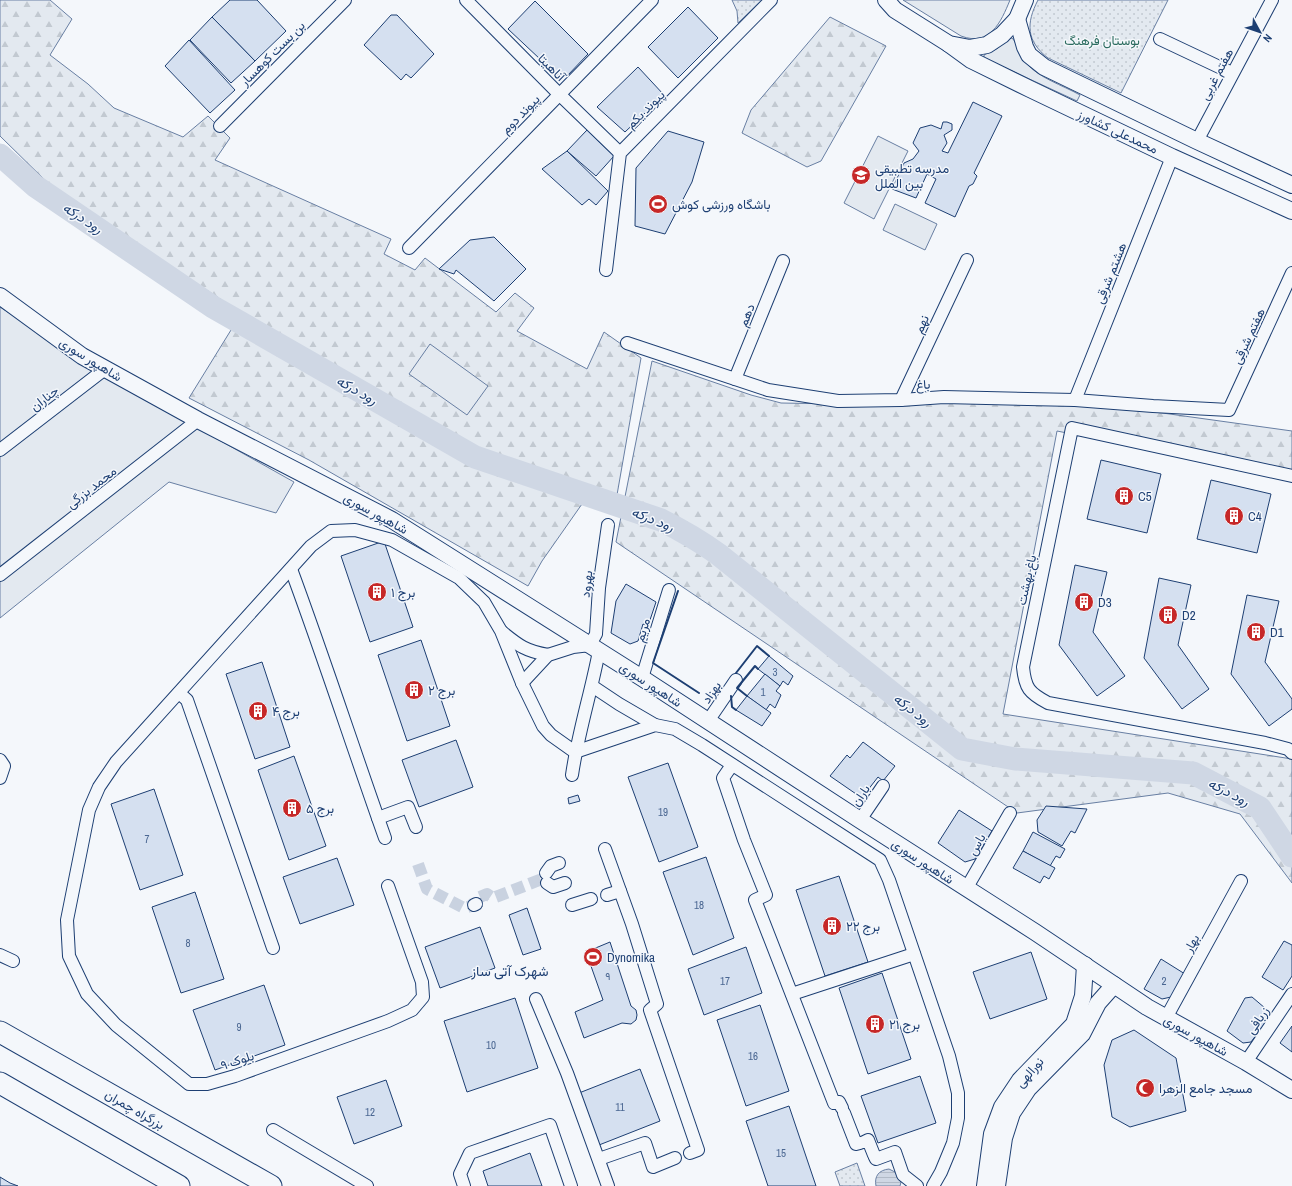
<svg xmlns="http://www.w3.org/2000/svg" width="1292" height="1186" font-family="'Archivo Narrow',Vazirmatn,sans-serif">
<defs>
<pattern id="forest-firs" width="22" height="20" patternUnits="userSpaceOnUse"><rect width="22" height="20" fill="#e3e9f0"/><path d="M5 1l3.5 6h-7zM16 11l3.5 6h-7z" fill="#c2c9d1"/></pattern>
<pattern id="park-dots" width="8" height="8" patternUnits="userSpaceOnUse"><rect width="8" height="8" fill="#e3e9f0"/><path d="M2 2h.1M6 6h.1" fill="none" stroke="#c2c9d1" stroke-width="1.8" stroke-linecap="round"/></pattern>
<pattern id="water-rules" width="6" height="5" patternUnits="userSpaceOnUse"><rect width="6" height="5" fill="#cfd7e4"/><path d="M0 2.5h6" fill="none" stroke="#b1bac7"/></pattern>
</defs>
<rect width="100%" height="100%" fill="#f4f7fb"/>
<g fill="url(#forest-firs)" stroke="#687fa3">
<polygon points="0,0 50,0 72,19 50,55 88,84 114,108 183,137 208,116 230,138 215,160 391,239 384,254 415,270 425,258 496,312 515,293 534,308 517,331 587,369 604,332 641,358 614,512 582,504 542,561 528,586 309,460 189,398 231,330 240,312 57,192 0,136"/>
<polygon points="830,17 886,46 821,161 807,167 742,133 751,110"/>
<polygon points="652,361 751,395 781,403 840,404 932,401 1089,404 1148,411 1292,431 1292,478 1057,431 1003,714 1292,759 1292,883 1240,814 1168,793 1017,813 616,542"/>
</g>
<g fill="url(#park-dots)" stroke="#687fa3">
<polygon points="732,0 762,0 738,23 737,11"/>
<path d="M1038 0H1168L1121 93 1048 58C1026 41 1026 23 1038 0Z"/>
<polygon points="857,1163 865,1186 840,1186 835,1172"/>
</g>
<g fill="#e3e9f0" stroke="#687fa3">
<path d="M903 0H1010C1001 22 990 47 961 36Z"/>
<path d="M1012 38C1019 45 1019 56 1026 63 1039 78 1062 85 1080 95L1077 101 984 58V55L998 48 1007 39Z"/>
<polygon points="878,136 908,151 874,219 844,203"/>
<polygon points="895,204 937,224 925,250 883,230"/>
<polygon points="0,307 128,389 294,482 276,513 169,482 0,618"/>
<polygon points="430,344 488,386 467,415 409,374"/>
</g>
<path fill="url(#water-rules)" stroke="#687fa3" d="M889 1169 897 1173 901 1182 900 1186H876C874 1176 879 1170 889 1169Z"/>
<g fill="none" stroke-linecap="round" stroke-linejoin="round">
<path stroke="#cfd7e4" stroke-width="23" d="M0 155 35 186 213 307 475 457 661 520C681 530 700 541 718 554L962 749 1015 759 1193 773 1260 808 1292 856"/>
</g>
<g fill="#d5e0f0" stroke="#1d3f73">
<polygon points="230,0 257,0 286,31 255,61 212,17"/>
<polygon points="535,1 588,54 567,76 557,75 508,29"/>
<polygon points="688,7 718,38 678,78 648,47"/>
<polygon points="391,15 397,15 434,54 411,78 406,74 401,80 364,45"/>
<polygon points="212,17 255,61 231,83 190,40"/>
<polygon points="189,40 235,90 210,113 165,66"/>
<polygon points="638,67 664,95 625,132 597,107"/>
<polygon points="973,102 1002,116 974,173 977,176 973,184 969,186 955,217 925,203 936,179 927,174 916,198 892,189 904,163 913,159 919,151 913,143 920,128 931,125 941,129 943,122 947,122 952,124 952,130 944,135 947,143 942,151 948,153"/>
<polygon points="587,130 614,156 596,176 567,151"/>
<polygon points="668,131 704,142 692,182 665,234 635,226 636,168"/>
<polygon points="567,151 608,191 596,205 589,199 582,205 542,169"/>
<polygon points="494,237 526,269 494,301 456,270 454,274 439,269 470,240"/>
<polygon points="1101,460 1161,474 1147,533 1087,519"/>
<polygon points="1211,480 1271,494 1257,553 1197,539"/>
<polygon points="384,541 413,627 370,642 341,556"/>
<polygon points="1075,565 1107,572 1093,632 1125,676 1097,696 1059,645"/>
<polygon points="1159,578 1191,585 1178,645 1209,689 1182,709 1144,658"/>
<polygon points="626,584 656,602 648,626 643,624 638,641 630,644 611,633 616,601"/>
<polygon points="1247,595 1279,601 1265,662 1292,699 1292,709 1269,726 1231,674"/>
<polygon points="421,640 450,726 407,741 378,655"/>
<polygon points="769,656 793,676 788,685 783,681 780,686 758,669"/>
<polygon points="262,662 290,747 255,759 226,674"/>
<polygon points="765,674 780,686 776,691 781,695 775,708 770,704 766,710 747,696"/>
<polygon points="747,696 771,713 762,726 736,710"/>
<polygon points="456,740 473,787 419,807 402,760"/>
<polygon points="863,742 895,766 883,781 878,777 864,795 859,796 830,776 847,755 850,758"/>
<polygon points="294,756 326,846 289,860 258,770"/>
<polygon points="668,763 698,847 659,862 628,777"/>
<polygon points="154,789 183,875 140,890 111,804"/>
<polygon points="578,795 580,801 569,804 568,798"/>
<polygon points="1046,806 1087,809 1075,833 1071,831 1062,846 1038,832 1037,820"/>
<polygon points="959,810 992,831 975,859 965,862 938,843"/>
<polygon points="1033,832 1065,849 1060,858 1056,856 1050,866 1023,851"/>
<polygon points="1023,851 1055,868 1049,879 1044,876 1040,883 1013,868"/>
<polygon points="706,857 734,938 693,955 663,872"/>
<polygon points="337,858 354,905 300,924 283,877"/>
<polygon points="839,876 868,962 825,976 796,890"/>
<polygon points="195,892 224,979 181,993 152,907"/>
<polygon points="527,908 541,949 523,955 509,915"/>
<polygon points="480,927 495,968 440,988 425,947"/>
<polygon points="1284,941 1292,945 1292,976 1283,990 1262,977"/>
<polygon points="610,942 631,1006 636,1010 637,1015 636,1020 631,1024 622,1023 584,1038 575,1012 603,1000 586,952"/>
<polygon points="746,947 762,993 704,1015 688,969"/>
<polygon points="1031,952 1047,999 990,1019 973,972"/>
<polygon points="1161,959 1185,974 1171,997 1162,999 1144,989"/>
<polygon points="882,973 911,1059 868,1074 839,988"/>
<polygon points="264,985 285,1045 215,1070 193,1010"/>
<polygon points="1252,997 1272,1014 1251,1042 1243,1043 1227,1031 1245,998"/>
<polygon points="515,998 538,1068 467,1092 444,1021"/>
<polygon points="760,1005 789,1091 746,1106 717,1020"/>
<polygon points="1292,1026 1292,1052 1280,1043"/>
<polygon points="1134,1030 1176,1058 1186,1111 1130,1127 1112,1117 1104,1065 1112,1040"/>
<polygon points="640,1069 660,1121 599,1145 579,1093"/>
<polygon points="920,1076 936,1123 878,1143 861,1096"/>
<polygon points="386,1080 402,1126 354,1144 337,1097"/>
<polygon points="789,1106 816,1186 768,1186 746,1121"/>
<polygon points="530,1153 542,1186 488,1186 483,1171"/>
<polygon points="0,1177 10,1183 18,1186 0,1186"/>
</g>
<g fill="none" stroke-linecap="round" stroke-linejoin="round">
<polyline stroke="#c9d2e0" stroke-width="12" stroke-dasharray="12 6" stroke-linecap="butt" points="418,864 427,889 464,908 474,905 475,899 487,894 493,898 542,879 546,873"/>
<defs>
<g id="street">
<polyline points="466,0 559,94 620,153"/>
<polyline points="1160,39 1232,73"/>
<polyline points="220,126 345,0"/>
<polyline points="1197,141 1272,0"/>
<polyline points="409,248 652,0"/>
<polyline points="606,270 620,153 771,0"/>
<polyline points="627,343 768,390 838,401 901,400 944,397 1075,400 1153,406 1229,410 1292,273"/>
<polyline points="735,379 783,261"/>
<polyline points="901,400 967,260"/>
<polyline points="1075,400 1172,157"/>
<polyline points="0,450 105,369"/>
<path d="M1292 476 1072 428 1023 667C1025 688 1029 693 1048 703L1265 743 1288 749 1292 753"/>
<path d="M291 569C324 658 353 748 385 838"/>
<polyline points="0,575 198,420"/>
<path d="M502 632C519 646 526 651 548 655"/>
<polyline points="642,678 669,590"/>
<polyline points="522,683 548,655 573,647 590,645 596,634 599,588 608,525"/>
<polyline points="592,686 619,704 655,725"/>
<polyline points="179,693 187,700 273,948"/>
<polyline points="708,721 736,680"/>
<polyline points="575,752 655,725 675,729 702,745 880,860 889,880 949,1056 958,1093 958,1118 953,1143 941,1172 933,1186"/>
<polyline points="0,760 4,766 0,778"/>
<polyline points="732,765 723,778 744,840 766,895 755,900 834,1103 839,1102 842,1108"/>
<path d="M572 775C578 733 591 693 599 651"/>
<polyline points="378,818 408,807 416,827"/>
<polyline points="860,820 883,786"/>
<polyline points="605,849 632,924 657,1004 650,1010 698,1150 690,1153"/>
<polyline points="546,873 551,866 559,863"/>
<polyline points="547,883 553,887 565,883"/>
<polyline points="388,886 422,982 423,997 412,1010 388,1021 235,1076 207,1084 189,1084 116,1025 87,994 69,956 67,920 89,810 99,787 116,762 311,546 331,531 355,530 392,540 459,578 484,602 501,631 522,683 543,726 551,735 575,752"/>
<polyline points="966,889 1010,813"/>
<polyline points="607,895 620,891"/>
<polyline points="474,905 476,904"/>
<polyline points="572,905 591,899"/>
<polyline points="0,955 13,961"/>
<polyline points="792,994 914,954"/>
<polyline points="536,999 567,1073 608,1186"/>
<polyline points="1166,1018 1241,881"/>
<polyline points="1246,1062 1292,994"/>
<polyline points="844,1113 856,1144 860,1143"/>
<polyline points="273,1130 367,1186"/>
<polyline points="864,1142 868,1140 874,1155"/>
<polyline points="875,1157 876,1159 895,1152 903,1175 917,1186"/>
<polyline points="599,1159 645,1143 653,1167 675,1158"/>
<polyline points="464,1186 460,1174 470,1153 550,1125 571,1186"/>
</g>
<g id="secondary">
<polyline points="886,0 895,10 949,44 970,48 987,45 1002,35 1017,19 1025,0"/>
<polyline points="1017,19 1025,47 1029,55 1044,67 1197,141 1292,185"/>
<polyline points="949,44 971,60 1030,89 1172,157 1292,211"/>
<polyline points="0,296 82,356 198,420 392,520 642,678 860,820 1035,932 1147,1007 1246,1062 1292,1090"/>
<polyline points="985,1186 992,1134 1002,1107 1020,1080 1074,1024 1083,996 1085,965"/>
<polyline points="997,1186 1004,1138 1012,1113 1028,1089 1082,1034 1098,1003 1114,985"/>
</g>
<g id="highway">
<polyline points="0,1032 271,1186"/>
<polyline points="0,1083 179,1186"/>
</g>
</defs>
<use href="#street" stroke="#1d3f73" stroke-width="14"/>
<use href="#secondary" stroke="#1d3f73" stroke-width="18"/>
<use href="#highway" stroke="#1d3f73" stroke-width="23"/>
<use href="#street" stroke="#f4f7fb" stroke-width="12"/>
<use href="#secondary" stroke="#f4f7fb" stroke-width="16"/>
<use href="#highway" stroke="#f4f7fb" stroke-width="21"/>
<g stroke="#1d3f73" stroke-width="2">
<polyline points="678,591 653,663 699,693"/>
<polyline points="736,673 757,646 769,656"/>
<polyline points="731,696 732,707 736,710"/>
<polyline points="747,696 737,688 755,666 758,669"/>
</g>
</g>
<defs>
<symbol id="school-disc" viewBox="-11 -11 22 22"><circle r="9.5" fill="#c62828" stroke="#f4f7fb"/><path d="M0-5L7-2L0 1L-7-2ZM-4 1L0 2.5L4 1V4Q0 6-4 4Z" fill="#fff"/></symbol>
<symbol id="stadium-disc" viewBox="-11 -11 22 22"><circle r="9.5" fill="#c62828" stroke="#f4f7fb"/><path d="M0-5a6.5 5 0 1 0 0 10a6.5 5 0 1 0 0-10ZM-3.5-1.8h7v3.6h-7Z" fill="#fff"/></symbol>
<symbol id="building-disc" viewBox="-11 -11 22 22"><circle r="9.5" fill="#c62828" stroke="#f4f7fb"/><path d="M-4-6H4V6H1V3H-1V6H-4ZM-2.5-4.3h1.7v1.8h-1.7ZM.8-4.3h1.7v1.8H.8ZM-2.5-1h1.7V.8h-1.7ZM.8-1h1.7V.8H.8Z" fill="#fff"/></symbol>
<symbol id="mosque-disc" viewBox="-11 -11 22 22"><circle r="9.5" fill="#c62828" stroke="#f4f7fb"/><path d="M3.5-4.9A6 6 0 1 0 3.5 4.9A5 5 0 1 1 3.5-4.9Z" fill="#fff"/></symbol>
</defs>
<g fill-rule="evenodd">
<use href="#school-disc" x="850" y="164" width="22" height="22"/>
<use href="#stadium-disc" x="647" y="193" width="22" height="22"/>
<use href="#building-disc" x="1113" y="485" width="22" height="22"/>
<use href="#building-disc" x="1223" y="505" width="22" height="22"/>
<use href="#building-disc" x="366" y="581" width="22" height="22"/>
<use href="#building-disc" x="1073" y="591" width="22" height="22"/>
<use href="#building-disc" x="1157" y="604" width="22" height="22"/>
<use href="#building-disc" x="1245" y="621" width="22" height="22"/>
<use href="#building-disc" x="403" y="679" width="22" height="22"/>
<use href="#building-disc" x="247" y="700" width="22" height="22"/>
<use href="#building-disc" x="281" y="797" width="22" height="22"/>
<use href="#building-disc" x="821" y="915" width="22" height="22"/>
<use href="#stadium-disc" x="582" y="946" width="22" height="22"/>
<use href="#building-disc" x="864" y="1013" width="22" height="22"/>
<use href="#mosque-disc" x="1134" y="1077" width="22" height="22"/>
</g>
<g text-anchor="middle" stroke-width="3" stroke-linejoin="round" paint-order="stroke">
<g font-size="11" fill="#4b6792">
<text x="775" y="676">3</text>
<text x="763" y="696">1</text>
<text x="663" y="816">19</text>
<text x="147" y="843">7</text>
<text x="699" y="909">18</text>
<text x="188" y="947">8</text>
<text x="608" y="980">۹</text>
<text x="725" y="985">17</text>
<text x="1164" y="985">2</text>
<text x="239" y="1031">9</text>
<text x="491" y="1049">10</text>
<text x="753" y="1060">16</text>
<text x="620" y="1111">11</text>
<text x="370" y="1116">12</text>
<text x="781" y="1157">15</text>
</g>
<g font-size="13" fill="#2c6c60" stroke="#f4f7fb">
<text x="1102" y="45">بوستان فرهنگ</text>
</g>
<g font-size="13" fill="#1d3f73" stroke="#f4f7fb">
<text transform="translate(272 53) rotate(-45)" y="5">بن بست کوهسار</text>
<text transform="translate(552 67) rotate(45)" y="5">آناهیتا</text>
<text transform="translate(1216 74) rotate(-62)" y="5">هفتم غربی</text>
<text transform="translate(645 109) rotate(-45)" y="5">پیوند یکم</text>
<text transform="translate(520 114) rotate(-46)" y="5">پیوند دوم</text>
<text transform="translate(1118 131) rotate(25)" y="5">محمدعلی کشاورز</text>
<text transform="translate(1110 273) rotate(-68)" y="5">هشتم شرقی</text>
<text transform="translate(746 315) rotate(-68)" y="5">دهم</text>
<text transform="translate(921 324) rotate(-65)" y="5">نهم</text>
<text transform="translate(1248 336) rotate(-65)" y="5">هفتم شرقی</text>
<text transform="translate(91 359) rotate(32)" y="5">شاهپور سوری</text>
<text transform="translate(923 384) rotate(-4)" y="5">باغ</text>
<text transform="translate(44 398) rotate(-38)" y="5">چناران</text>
<text transform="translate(91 487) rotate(-38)" y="5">محمد بزرگی</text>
<text transform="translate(376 513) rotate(29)" y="5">شاهپور سوری</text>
<text transform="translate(1026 580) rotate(-78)" y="5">باغ بهشت</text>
<text transform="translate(586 584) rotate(-84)" y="5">بهرود</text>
<text transform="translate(642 630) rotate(-73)" y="5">مریم</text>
<text transform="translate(651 684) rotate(33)" y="5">شاهپور سوری</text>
<text transform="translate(711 692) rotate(-56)" y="5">بهزاد</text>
<text transform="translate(860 795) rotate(-56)" y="5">باران</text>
<text transform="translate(976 844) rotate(-60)" y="5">یاس</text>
<text transform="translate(923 861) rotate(33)" y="5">شاهپور سوری</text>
<text transform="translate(1191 943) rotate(-61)" y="5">بهار</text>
<text transform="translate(1257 1020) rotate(-56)" y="5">زربافی</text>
<text transform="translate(1196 1035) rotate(29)" y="5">شاهپور سوری</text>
<text transform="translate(237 1060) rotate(-19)" y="5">بلوک ۹</text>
<text transform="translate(1029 1072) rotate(-49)" y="5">نورالهی</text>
<text transform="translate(135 1109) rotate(30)" y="5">بزرگراه چمران</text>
</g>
<g font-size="13" fill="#1d3f73" stroke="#f4f7fb" text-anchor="start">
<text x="875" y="173">مدرسه تطبیقی<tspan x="875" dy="15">بین الملل</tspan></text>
<text x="672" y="209">باشگاه ورزشی کوش</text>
<text x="1138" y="501">C5</text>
<text x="1248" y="521">C4</text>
<text x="391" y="597">برج ۱</text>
<text x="1098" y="607">D3</text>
<text x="1182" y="620">D2</text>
<text x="1270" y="637">D1</text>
<text x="428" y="695">برج ۲</text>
<text x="272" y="716">برج ۴</text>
<text x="306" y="813">برج ۵</text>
<text x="846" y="931">برج ۲۲</text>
<text x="607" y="962">Dynomika</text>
<text x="889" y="1029">برج ۲۱</text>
<text x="1159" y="1093">مسجد جامع الزهرا</text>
</g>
<g font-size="14" font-style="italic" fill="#1d3f73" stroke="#f4f7fb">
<text transform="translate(83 218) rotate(34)" y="5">رود درکه</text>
<text transform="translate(357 390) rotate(30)" y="5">رود درکه</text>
<text transform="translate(653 519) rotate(22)" y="5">رود درکه</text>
<text transform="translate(913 710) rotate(39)" y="5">رود درکه</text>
<text transform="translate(1229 792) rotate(28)" y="5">رود درکه</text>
</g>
<g font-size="14" fill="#1d3f73" stroke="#f4f7fb">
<text x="510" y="976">شهرک آتی ساز</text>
</g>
</g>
<g transform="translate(1260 32) rotate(130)" stroke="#f4f7fb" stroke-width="3" paint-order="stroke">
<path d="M0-3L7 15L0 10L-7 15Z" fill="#1d3f73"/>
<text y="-6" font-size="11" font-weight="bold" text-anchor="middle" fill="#1d3f73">N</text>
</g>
</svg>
